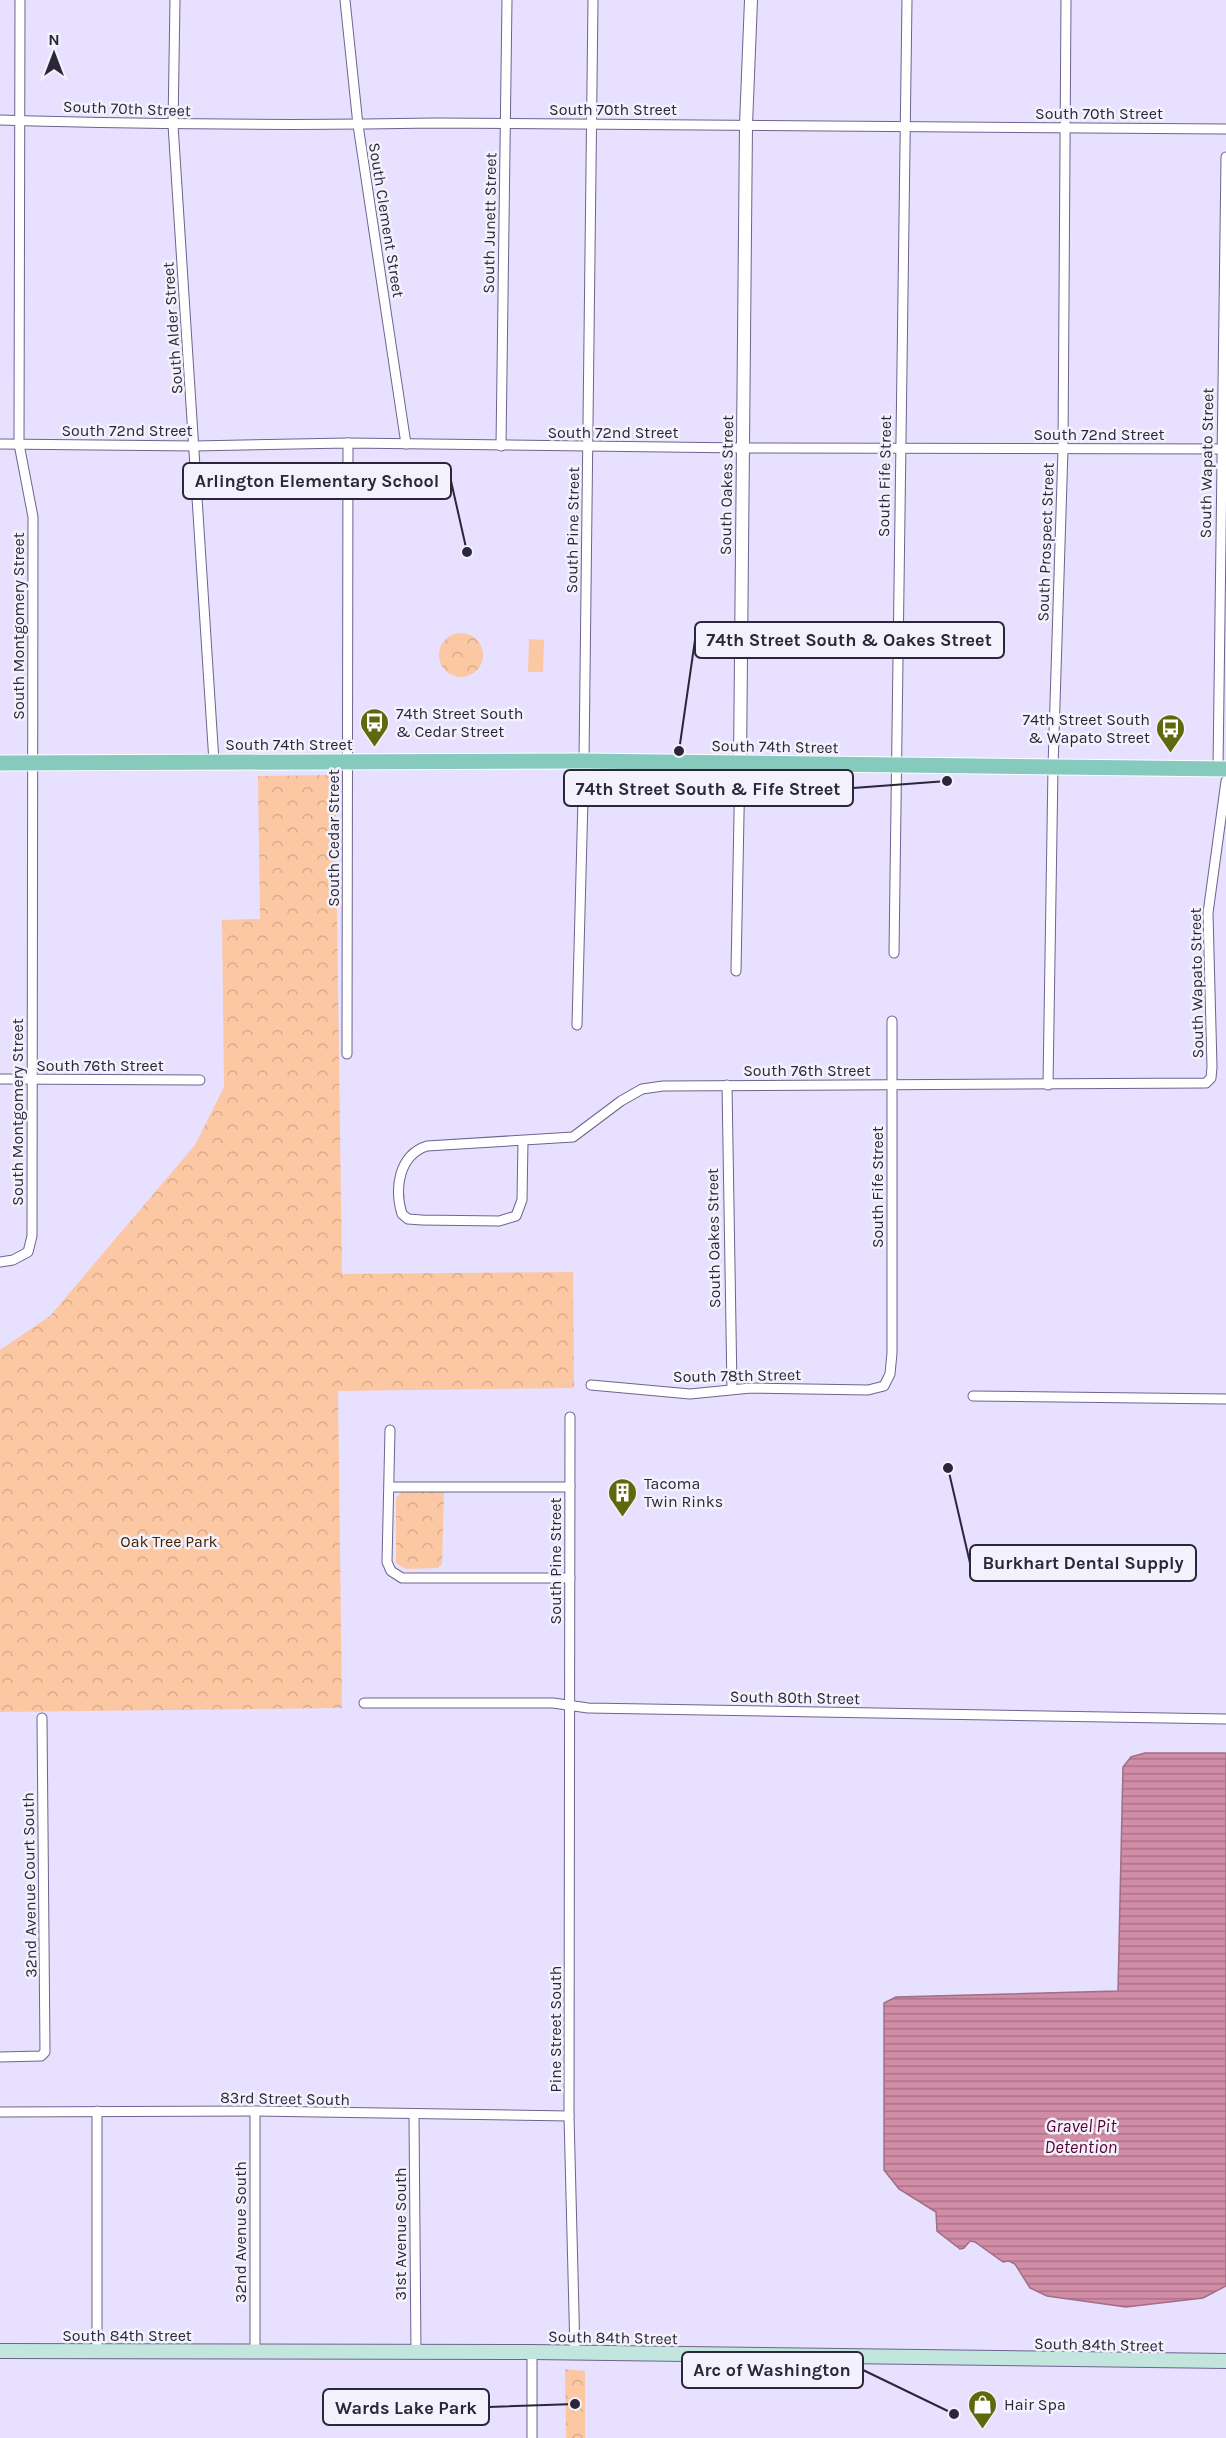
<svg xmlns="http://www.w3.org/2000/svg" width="1226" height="2438" font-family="Karla,sans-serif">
<defs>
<pattern id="park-crowns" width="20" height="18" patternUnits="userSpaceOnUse" patternTransform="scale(1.5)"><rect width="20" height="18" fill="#fcc7a3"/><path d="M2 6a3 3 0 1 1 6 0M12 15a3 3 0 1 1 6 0" fill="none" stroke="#d8ab8d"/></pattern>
<pattern id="water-rules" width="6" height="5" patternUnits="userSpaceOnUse" patternTransform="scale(1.5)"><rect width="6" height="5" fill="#d28da6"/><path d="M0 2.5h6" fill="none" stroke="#ab7388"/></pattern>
</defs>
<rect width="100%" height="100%" fill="#e7e0fe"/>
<polygon fill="#fcc7a3" points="529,639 544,640 543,672 528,672"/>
<g fill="url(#park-crowns)">
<circle cx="461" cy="655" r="22"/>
<polygon points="335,775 342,1274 573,1272 574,1388 338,1391 342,1708 0,1712 0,1350 50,1316 195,1145 224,1087 222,920 260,919 258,776"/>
<polygon points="404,1490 444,1491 442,1564 438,1568 406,1569 396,1563 396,1498"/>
<polygon points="565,2369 585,2371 585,2438 566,2438"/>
</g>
<polygon fill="url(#water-rules)" stroke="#a06e85" stroke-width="1.5" points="1145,1753 1226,1753 1226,2286 1203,2298 1126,2307 1047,2296 1030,2288 1015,2264 1009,2261 1003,2262 975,2242 970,2241 964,2248 960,2249 937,2231 936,2212 899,2189 884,2170 884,2003 896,1997 1118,1991 1123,1767 1131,1757"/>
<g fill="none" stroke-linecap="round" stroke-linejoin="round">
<defs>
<g id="minor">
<polyline points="175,0 173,125 214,762"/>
<polyline points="345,0 358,125 406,444"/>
<path d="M0 120C145 124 289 126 434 123L1226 129"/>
<polyline points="0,444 195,446 348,443 743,448 1226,449"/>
<polyline points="501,446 507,0"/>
<polyline points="1218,769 1226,157"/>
<polyline points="894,953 907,0"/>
<polyline points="736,971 740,763"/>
<polyline points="577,1025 584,761 593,0"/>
<polyline points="347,1054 348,443"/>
<polyline points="0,1079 200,1080"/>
<polyline points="727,1085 732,1389"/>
<polyline points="1048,1085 1053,767 1063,449 1066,0"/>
<path d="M523 1141 522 1200 516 1216 499 1221 422 1220 408 1219 402 1214C394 1188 399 1155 427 1146L573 1137 621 1101 642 1089 663 1086 1206 1083 1211 1078 1212 1067 1208 913 1226 781"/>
<polyline points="0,1262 13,1260 28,1252 32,1236 33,517 19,444 20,0"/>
<polyline points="591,1385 690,1394 751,1388 868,1390 884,1386 890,1374 892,1353 892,1021"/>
<polyline points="973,1396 1226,1399"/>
<polyline points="570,1417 569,2116 575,2353"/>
<polyline points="390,1430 387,1562 391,1571 402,1578 570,1578"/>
<polyline points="390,1487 570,1487"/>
<polyline points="364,1703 553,1703 588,1708 1226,1719"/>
<polyline points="0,2057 41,2056 45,2052 42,1718"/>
<polyline points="97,2111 97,2351"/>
<polyline points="0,2112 255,2111 569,2116"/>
<polyline points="414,2115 416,2354"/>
<polyline points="532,2352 532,2438"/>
<polyline points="255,2353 255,2111"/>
</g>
<polyline id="tertiary" points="740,763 746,125 751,0"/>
<polyline id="secondary" points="0,2351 532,2352 1226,2361"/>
<polyline id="primary" points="0,763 584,761 1226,769"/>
</defs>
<use href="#minor" stroke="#6f638f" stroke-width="11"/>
<use href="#tertiary" stroke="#6f638f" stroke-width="14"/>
<use href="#secondary" stroke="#6f638f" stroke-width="16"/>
<use href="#primary" stroke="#fff" stroke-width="17"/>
<use href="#minor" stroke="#fff" stroke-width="9"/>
<use href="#tertiary" stroke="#fff" stroke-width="12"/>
<use href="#secondary" stroke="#c2e5de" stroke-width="14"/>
<use href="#primary" stroke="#85cabc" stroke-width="15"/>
</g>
<defs>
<symbol id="bus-pin" viewBox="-11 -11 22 30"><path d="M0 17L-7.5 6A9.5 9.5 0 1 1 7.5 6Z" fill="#5e680d" stroke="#f3f1fb"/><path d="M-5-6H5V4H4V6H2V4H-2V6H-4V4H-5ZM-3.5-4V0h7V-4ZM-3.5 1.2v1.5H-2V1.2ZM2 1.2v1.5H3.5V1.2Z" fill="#fff"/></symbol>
<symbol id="building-pin" viewBox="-11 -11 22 30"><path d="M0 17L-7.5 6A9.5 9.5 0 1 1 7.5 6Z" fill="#5e680d" stroke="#f3f1fb"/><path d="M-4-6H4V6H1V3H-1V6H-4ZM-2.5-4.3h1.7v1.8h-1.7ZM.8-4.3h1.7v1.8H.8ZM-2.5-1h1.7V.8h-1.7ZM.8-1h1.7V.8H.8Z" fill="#fff"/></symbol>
<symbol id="shop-pin" viewBox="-11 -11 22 30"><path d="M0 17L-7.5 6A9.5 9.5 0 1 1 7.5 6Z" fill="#5e680d" stroke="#f3f1fb"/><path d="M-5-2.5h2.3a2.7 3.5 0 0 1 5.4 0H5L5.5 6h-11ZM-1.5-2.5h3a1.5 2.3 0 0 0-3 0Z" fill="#fff"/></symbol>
</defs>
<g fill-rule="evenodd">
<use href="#bus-pin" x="358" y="706" width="33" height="45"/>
<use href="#bus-pin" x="1154" y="712" width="33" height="45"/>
<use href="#building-pin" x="606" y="1476" width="33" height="45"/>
<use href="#shop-pin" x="966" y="2388" width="33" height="45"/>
</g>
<g text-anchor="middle" stroke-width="5" stroke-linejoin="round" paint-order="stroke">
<g font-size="16" fill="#2b2639" stroke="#f3f1fb">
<text transform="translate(127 108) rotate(2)" y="6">South 70th Street</text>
<text x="613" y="115">South 70th Street</text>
<text x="1099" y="119">South 70th Street</text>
<text transform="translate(387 220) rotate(81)" y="6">South Clement Street</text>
<text transform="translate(489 223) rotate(-89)" y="6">South Junett Street</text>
<text transform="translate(172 328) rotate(-94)" y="6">South Alder Street</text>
<text x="127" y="436">South 72nd Street</text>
<text x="613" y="438">South 72nd Street</text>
<text x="1099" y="440">South 72nd Street</text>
<text transform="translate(1206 463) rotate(-89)" y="6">South Wapato Street</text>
<text transform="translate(884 476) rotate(-89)" y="6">South Fife Street</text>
<text transform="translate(726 485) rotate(-89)" y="6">South Oakes Street</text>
<text transform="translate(572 530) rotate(-89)" y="6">South Pine Street</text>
<text transform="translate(1045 542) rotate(-88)" y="6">South Prospect Street</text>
<text transform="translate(18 626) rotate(-90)" y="6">South Montgomery Street</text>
<text x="289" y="750">South 74th Street</text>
<text transform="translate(775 746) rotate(1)" y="6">South 74th Street</text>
<text transform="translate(333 838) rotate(-90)" y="6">South Cedar Street</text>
<text transform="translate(1196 983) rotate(-91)" y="6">South Wapato Street</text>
<text x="100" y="1071">South 76th Street</text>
<text x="807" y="1076">South 76th Street</text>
<text transform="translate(17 1112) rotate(-90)" y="6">South Montgomery Street</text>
<text transform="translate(877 1187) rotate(-90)" y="6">South Fife Street</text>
<text transform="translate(713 1238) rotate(-91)" y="6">South Oakes Street</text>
<text transform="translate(737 1375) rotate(-1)" y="6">South 78th Street</text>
<text transform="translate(555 1561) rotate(-90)" y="6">South Pine Street</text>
<text transform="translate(795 1697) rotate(1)" y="6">South 80th Street</text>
<text transform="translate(29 1885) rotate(-91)" y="6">32nd Avenue Court South</text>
<text transform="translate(555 2029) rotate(-90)" y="6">Pine Street South</text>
<text transform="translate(285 2098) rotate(1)" y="6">83rd Street South</text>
<text transform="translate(240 2232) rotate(-90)" y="6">32nd Avenue South</text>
<text transform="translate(400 2234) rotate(-90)" y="6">31st Avenue South</text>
<text x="127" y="2341">South 84th Street</text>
<text transform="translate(613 2337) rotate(1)" y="6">South 84th Street</text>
<text transform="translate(1099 2344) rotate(1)" y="6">South 84th Street</text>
</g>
<g font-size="16" fill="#2b2639" stroke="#f3f1fb" text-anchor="start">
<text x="396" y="719">74th Street South<tspan x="396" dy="18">&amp; Cedar Street</tspan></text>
<text x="1150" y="725" text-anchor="end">74th Street South<tspan x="1150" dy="18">&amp; Wapato Street</tspan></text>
<text x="644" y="1489">Tacoma<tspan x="644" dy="18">Twin Rinks</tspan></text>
<text x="1004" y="2410">Hair Spa</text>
</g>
<g font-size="16" fill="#472200" stroke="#f3f1fb">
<text x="169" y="1547">Oak Tree Park</text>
</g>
<g font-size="18" font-style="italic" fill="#56012f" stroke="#f3f1fb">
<text x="1081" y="2132">Gravel Pit<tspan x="1081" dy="21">Detention</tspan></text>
</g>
</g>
<path fill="none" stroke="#2b2639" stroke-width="2" d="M467 552L451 481M679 751L695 640M947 781L853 788M948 1468L970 1563M954 2414L863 2370M575 2404L489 2407"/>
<g fill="#2b2639" stroke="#f3f1fb" stroke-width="2">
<circle cx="467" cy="552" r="6"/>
<circle cx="679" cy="751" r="6"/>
<circle cx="947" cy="781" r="6"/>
<circle cx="948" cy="1468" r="6"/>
<circle cx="954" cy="2414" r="6"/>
<circle cx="575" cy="2404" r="6"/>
</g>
<g fill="#f3f1fb" stroke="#2b2639" stroke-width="2">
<rect x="183" y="463" width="268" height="36" rx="6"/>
<rect x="695" y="622" width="309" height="36" rx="6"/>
<rect x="564" y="770" width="289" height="36" rx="6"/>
<rect x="970" y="1545" width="226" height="36" rx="6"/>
<rect x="682" y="2352" width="181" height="36" rx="6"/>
<rect x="323" y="2389" width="166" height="36" rx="6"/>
</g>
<g font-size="18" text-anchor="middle" font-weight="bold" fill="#2b2639">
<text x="317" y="487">Arlington Elementary School</text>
<text x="849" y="646">74th Street South &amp; Oakes Street</text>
<text x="708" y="795">74th Street South &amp; Fife Street</text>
<text x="1083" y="1569">Burkhart Dental Supply</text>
<text x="772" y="2376">Arc of Washington</text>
<text x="406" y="2414">Wards Lake Park</text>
</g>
<g transform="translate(54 54)" stroke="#f3f1fb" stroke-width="4.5" paint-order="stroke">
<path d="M0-4.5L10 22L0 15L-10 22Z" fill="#2b2639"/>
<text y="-9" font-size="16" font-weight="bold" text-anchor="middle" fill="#2b2639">N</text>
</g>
</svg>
